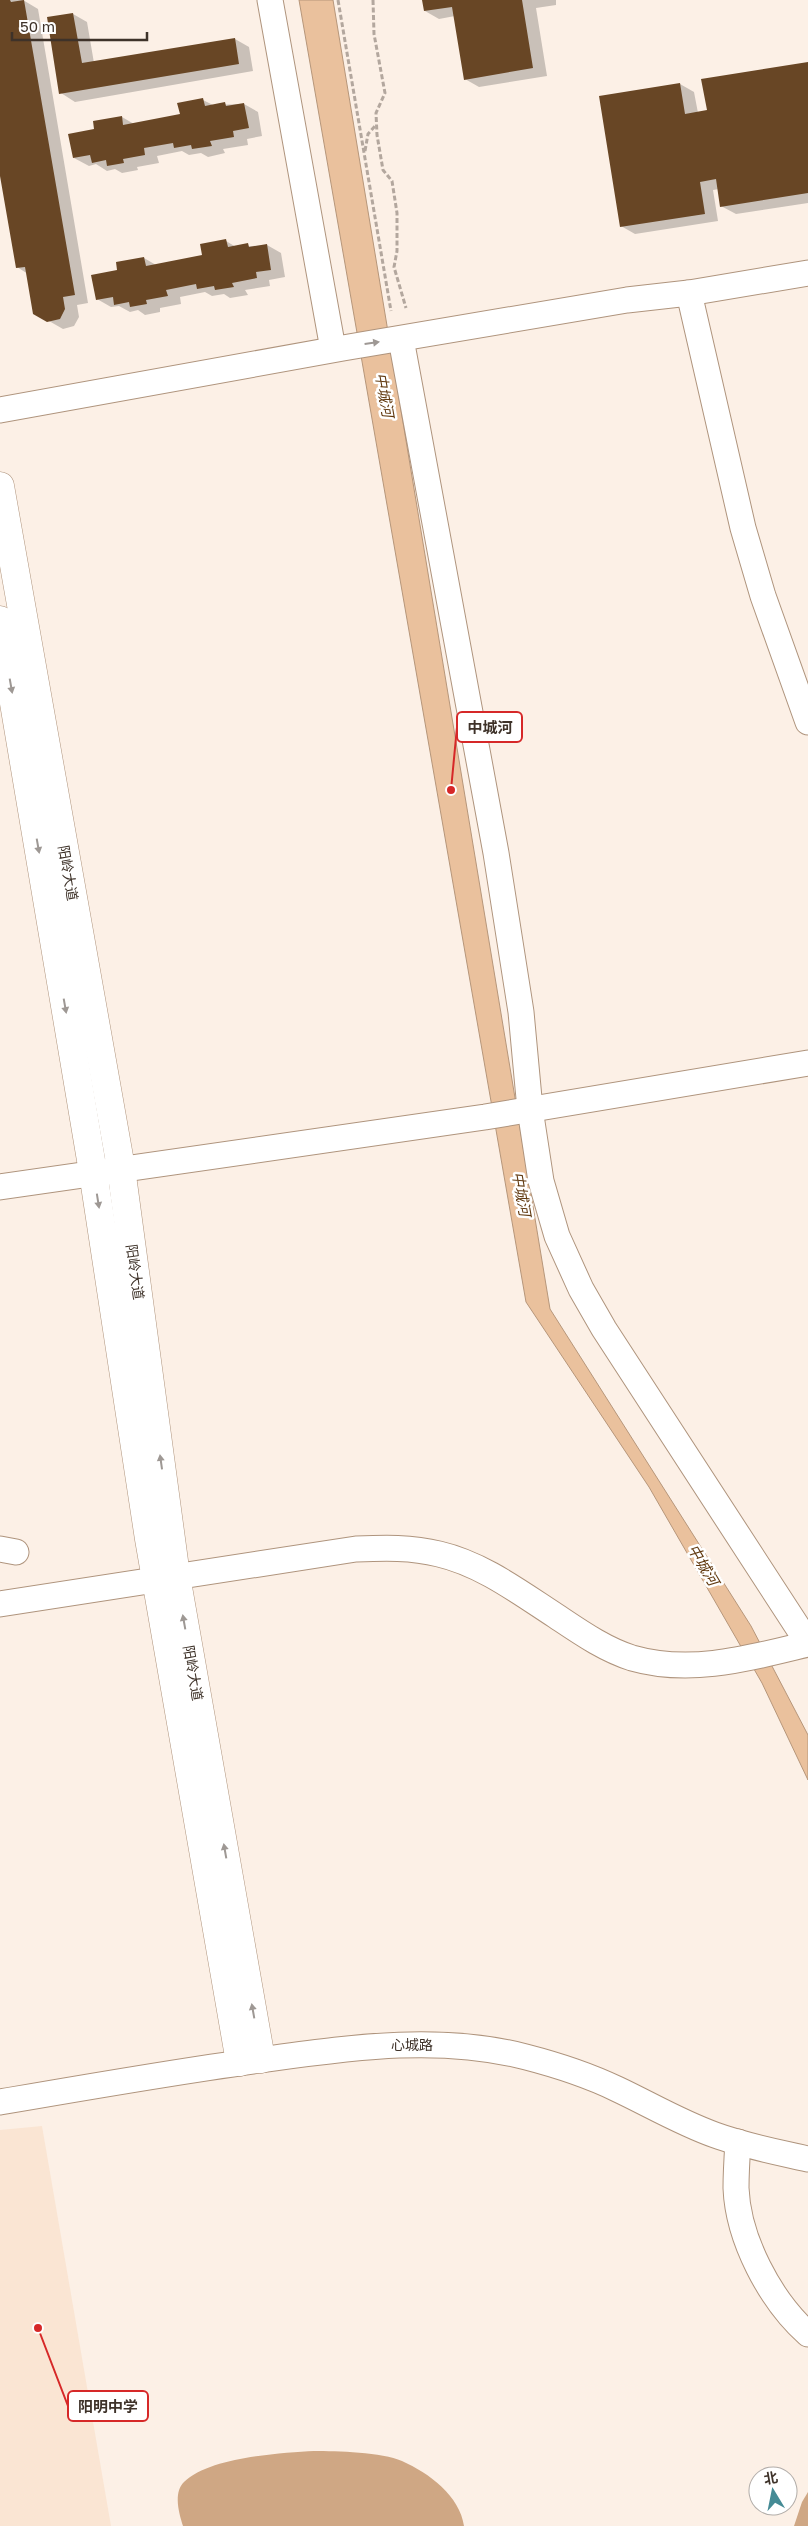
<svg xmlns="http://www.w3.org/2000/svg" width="808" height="2526" font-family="'Golos Text','Noto Sans SC',sans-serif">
<rect width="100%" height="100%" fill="#fcf0e6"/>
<polygon fill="#fae5d3" points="42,2126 111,2526 0,2526 0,2130"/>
<g fill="#cfa784">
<path d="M314 2451C337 2451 382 2452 402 2461 429 2473 460 2496 464 2526H183C179 2513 173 2493 184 2482 210 2457 280 2453 314 2451Z"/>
<polygon points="808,2492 808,2526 794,2526 802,2502"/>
</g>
<polygon fill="#eac19d" stroke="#b6967a" points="299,0 333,0 550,1309 751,1626 808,1735 808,1780 762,1683 649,1487 526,1302"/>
<g fill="#0003">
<polygon points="0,0 23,0 38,9 88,303 77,305 79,317 74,326 63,329 35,313 28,274 17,267 0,169"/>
<polygon points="423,0 556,0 556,5 536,8 547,76 479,87 465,79 455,16 439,19 425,11"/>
<polygon points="73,14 87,22 94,63 235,39 249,47 253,71 75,102 61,93"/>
<polygon points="808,63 808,203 736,214 721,206 719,189 713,190 718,221 635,234 621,226 680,84 694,92 698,113 708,111"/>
<polygon points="203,100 213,105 244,104 258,112 262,136 247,139 248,145 223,149 225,153 208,157 201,153 189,155 182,151 157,156 159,163 137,167 138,170 122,173 115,169 107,171 96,164 89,166 74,158 96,130 122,117 134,124 181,115"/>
<polygon points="226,241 236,247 267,245 281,253 285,277 269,280 270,286 245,290 248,295 230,298 224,294 212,296 205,292 180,297 181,304 160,308 160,312 145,315 138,310 130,312 119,306 111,307 97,299 118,271 144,258 156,265 204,256"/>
</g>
<g fill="#684625">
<polygon points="0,0 10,0 11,2 24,0 75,295 63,297 65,309 60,319 47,322 33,314 25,267 16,268 0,176"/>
<polygon points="422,0 522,0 533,68 464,80 452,7 424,11"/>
<polygon points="73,13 82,63 235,38 239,64 59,94 47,17"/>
<polygon points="808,62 808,193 720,207 716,179 700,182 705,214 620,227 599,96 680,83 685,114 707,110 701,79"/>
<polygon points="203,98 205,106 225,102 226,106 244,103 249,128 233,131 234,137 210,141 212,146 192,149 191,145 174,148 173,143 144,148 145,155 123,159 124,163 107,166 106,160 92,163 90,155 73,158 68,134 94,129 93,121 122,116 123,125 180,114 177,103"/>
<polygon points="226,239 228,247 248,243 249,247 267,244 271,270 256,272 257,278 232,283 234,287 215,290 214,286 197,289 196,284 166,290 168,296 146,300 147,304 130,307 129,302 114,305 113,297 96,300 91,275 117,270 116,262 144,257 146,266 202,255 200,244"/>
</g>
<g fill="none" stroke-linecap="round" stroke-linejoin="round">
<defs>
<g id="minor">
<polyline points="270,0 333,349"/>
<polyline points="689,293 743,528 763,596 808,722"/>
<polyline points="401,339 496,853 521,1012 530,1109 541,1181 557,1236 581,1289 604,1329 808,1643"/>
<polyline points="0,410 343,348 627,300 689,293 808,273"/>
<polyline points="0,1187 485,1117 808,1063"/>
<polyline points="0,1549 16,1552"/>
<path d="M0 1604 356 1549C384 1548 411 1547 439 1554 482 1564 519 1592 556 1616 580 1632 604 1649 632 1658 691 1675 750 1658 808 1644"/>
<path d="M0 2102C87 2087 173 2072 260 2060 348 2048 438 2034 526 2057 557 2065 588 2075 617 2089 649 2104 681 2123 715 2135 745 2146 777 2152 808 2159"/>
<path d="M738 2142C737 2157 736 2173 736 2188 738 2239 770 2300 808 2334"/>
</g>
<g id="major">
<polyline points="0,486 121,1168 176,1576 261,2059"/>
<polyline points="0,620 93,1172 149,1539 240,2062"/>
</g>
</defs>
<use href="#minor" stroke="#af947d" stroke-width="27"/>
<use href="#major" stroke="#af947d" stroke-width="29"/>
<g stroke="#b3a79e" stroke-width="3" stroke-dasharray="5 2.5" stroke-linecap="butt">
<polyline points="338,0 391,311"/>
<polyline points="373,0 374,34 385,93 376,113 377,135 383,170 392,181 397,213 397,251 394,267 406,308"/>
<polyline points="365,151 368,134 376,125"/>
</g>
<use href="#minor" stroke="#fff" stroke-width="25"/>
<use href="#major" stroke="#fff" stroke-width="28"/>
</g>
<defs><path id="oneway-solid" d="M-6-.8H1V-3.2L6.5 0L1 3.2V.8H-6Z" transform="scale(1.25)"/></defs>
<g fill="#9e9894">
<use href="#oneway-solid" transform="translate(372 343) rotate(-8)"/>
<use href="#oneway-solid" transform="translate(11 686) rotate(80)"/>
<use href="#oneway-solid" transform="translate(38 846) rotate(80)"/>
<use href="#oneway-solid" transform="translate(65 1006) rotate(80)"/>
<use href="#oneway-solid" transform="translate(98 1201) rotate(81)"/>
<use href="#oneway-solid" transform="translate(161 1462) rotate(-98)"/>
<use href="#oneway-solid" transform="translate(184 1622) rotate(-100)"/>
<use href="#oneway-solid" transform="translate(225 1851) rotate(-100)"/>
<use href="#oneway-solid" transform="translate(253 2011) rotate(-100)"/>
</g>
<g text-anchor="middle" stroke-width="5" stroke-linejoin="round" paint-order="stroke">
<g font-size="14" fill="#3e3229" stroke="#fff">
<text transform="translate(68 873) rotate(80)" y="5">阳岭大道</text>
<text transform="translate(135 1272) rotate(82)" y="5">阳岭大道</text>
<text transform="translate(193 1673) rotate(80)" y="5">阳岭大道</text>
<text x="412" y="2050">心城路</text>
</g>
<g font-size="15" font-style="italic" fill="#61390f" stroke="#fff">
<text transform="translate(384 395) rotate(80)" y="5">中城河</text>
<text transform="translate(521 1194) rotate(80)" y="5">中城河</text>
<text transform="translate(703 1565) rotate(59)" y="5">中城河</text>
</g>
</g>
<path fill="none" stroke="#d62828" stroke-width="2" d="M451 790L457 727M38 2328L68 2406"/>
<g fill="#d62828" stroke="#fff" stroke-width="2">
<circle cx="451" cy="790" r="5"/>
<circle cx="38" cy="2328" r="5"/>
</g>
<g fill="#fff" stroke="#d62828" stroke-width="2">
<rect x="457" y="712" width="65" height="30" rx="5"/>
<rect x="68" y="2391" width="80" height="30" rx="5"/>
</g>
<g font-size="15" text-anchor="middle" font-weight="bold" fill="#3e3229">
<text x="490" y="733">中城河</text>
<text x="108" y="2412">阳明中学</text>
</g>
<g transform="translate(773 2491) rotate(350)"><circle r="24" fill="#ffffff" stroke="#b2ada9"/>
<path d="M0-4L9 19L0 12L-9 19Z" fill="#458b95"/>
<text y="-8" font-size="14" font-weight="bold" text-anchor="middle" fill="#3e3229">北</text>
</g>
<path d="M12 32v8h135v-8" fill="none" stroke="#3e3229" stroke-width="2.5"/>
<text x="20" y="32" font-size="15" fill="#3e3229" stroke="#ffffff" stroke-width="4" paint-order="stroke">50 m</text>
</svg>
